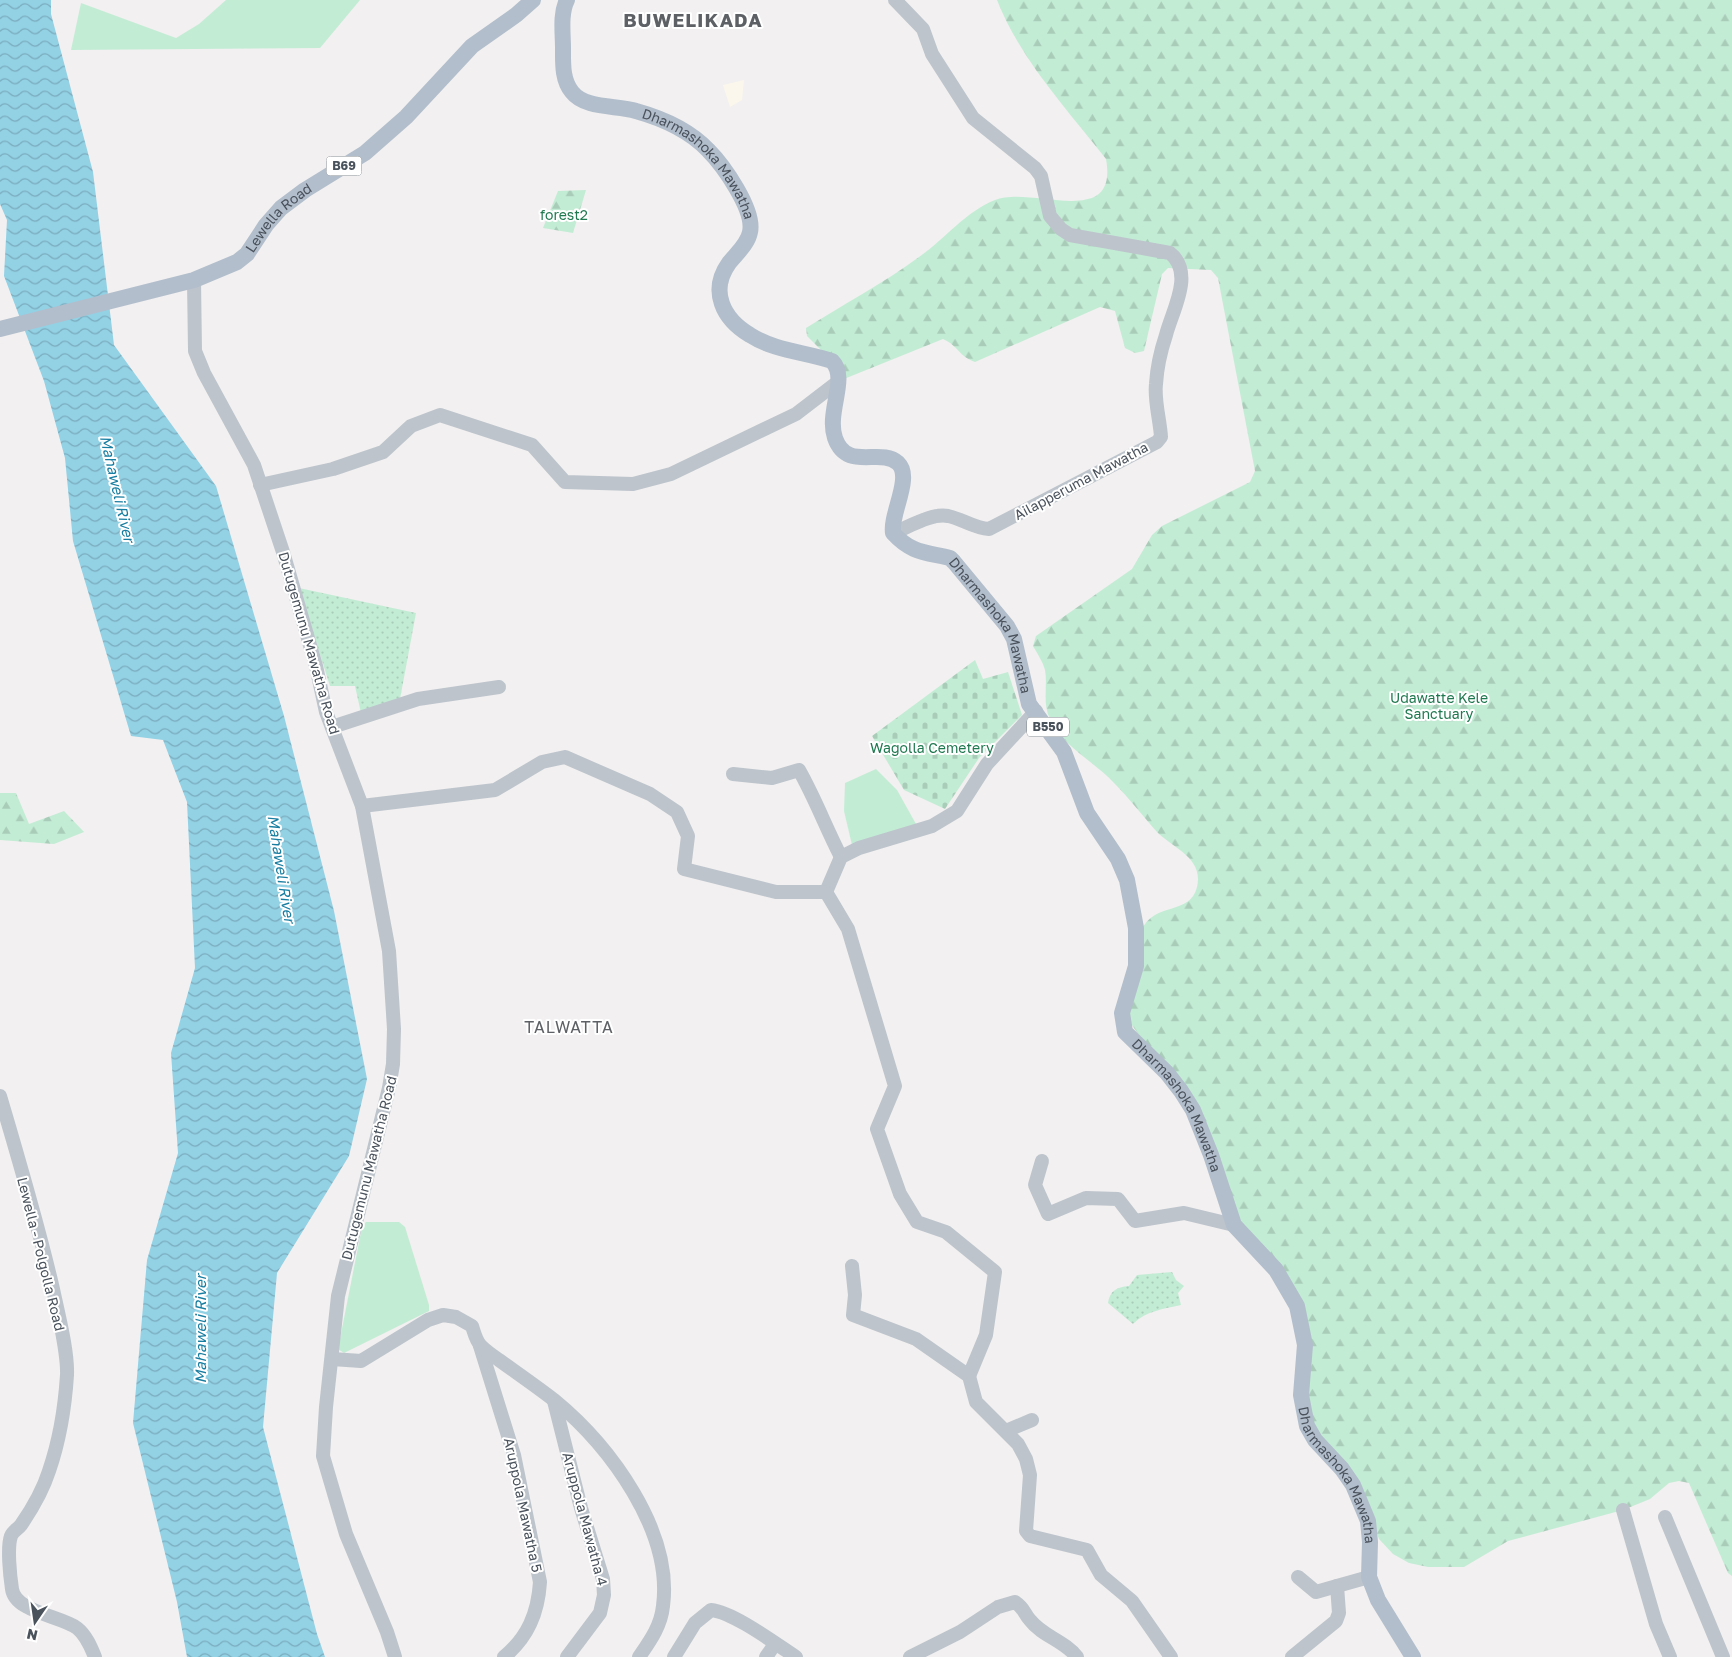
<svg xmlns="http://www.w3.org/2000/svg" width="1732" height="1657" font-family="'Golos Text',sans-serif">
<defs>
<pattern id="grass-dots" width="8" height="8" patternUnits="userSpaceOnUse" patternTransform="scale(1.25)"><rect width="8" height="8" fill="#c3ecd5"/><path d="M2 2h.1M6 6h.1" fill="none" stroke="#a9ccb9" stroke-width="1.8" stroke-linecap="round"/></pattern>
<pattern id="forest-firs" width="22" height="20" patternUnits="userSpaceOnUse" patternTransform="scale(1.25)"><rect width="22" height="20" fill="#c3ecd5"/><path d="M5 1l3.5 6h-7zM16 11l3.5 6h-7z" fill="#a9ccb9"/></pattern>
<pattern id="cemetery-stones" width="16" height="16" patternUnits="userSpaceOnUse" patternTransform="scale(1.25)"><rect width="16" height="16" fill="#c3ecd5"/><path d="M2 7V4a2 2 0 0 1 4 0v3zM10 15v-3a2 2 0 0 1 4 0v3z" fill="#a9ccb9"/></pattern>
<pattern id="water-waves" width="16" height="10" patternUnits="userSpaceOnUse" patternTransform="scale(1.25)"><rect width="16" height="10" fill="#93d1e5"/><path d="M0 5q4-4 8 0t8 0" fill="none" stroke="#7aacbd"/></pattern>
</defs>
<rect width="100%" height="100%" fill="#f2f0f0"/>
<polygon fill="#fbf7ec" points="744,80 742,100 730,107 723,85"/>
<g fill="url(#grass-dots)">
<polygon points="299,588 416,613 400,699 361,713 355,686 330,686"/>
<path d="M1172 1272 1176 1280 1184 1286 1178 1293 1181 1305C1163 1309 1146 1311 1133 1324L1108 1303C1110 1291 1116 1287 1129 1286L1137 1275Z"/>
</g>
<g fill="url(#forest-firs)">
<path d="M997 0H1732V1576L1728 1573 1689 1483 1679 1481 1669 1483 1650 1499 1623 1510 1508 1541 1464 1567H1428L1409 1563 1393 1554 1379 1539 1371 1518 1314 1424 1308 1412 1303 1325 1230 1208 1212 1138 1129 1021 1141 931C1154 901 1190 916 1197 887 1204 858 1173 848 1157 832 1143 816 1129 798 1114 783 1095 762 1062 746 1050 719 1042 703 1048 686 1045 670 1043 662 1037 653 1033 646L1036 636 1132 569 1152 535 1162 526 1250 482 1255 471 1218 278 1211 270 1168 268 1162 274 1144 351 1135 353 1125 348 1115 311 1100 307 975 362C958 356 960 347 943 339L839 381 837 366 807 336 806 328C844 304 884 283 919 257 945 239 965 212 995 200 1031 185 1119 231 1106 159 1067 109 1020 59 997 0Z"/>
<polygon points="586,190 573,233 543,228 558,191"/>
<polygon points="0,793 16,793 29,824 64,811 84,832 54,844 0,840"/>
</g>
<polygon fill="url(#cemetery-stones)" points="975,660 983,679 1008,672 1022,715 979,758 945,809 904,790 872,736"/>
<g fill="#c3ecd5">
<polygon points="226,0 360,0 320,48 71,50 81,3 176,38 199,24"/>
<polygon points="876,769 897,790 916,824 852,845 844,811 845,783"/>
<polygon points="366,1222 399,1222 405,1227 429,1305 429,1311 344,1353 338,1349 362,1227"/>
</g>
<polygon fill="url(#water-waves)" points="0,0 51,0 51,14 93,172 114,345 216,486 284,716 334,911 367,1079 349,1156 277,1273 263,1427 317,1634 325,1657 187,1657 177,1602 133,1423 147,1260 178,1153 171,1053 195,968 187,802 163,740 131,736 73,541 65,458 44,381 4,276 7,220 0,204"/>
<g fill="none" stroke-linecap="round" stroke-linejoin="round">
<g stroke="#bdc4cc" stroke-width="14">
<polyline points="194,280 195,351 204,373 254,465 283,552 316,666 326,712 362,806 389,951 394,1029 393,1064 389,1088 338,1296 326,1407 323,1456 346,1534 387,1632 395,1657"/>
<polyline points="260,485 333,469 383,452 411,426 440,415 532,445 565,482 633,484 671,474 796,414 839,381"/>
<path d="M893 533C909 527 931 513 948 516 963 519 973 528 989 529L1157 442 1161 437C1160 420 1154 400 1156 384 1157 367 1161 350 1166 335 1172 311 1195 273 1170 253L1070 235 1061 229 1050 216 1041 176 1035 168 973 118 932 54 923 29 895 0"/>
<polyline points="332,727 418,699 499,687"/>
<path d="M733 774 772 778 799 770C815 798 826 828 841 857"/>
<polyline points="362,806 495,790 542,762 565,757 650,794 677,812 688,836 684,869 776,892 826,892 841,857 859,848 932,826 957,811 987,764 1036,711"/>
<polyline points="826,892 848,929 895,1086 877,1129 900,1194 917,1222 946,1232 995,1272 986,1335 969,1376"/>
<path d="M0 1096C19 1160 38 1224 53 1289 58 1313 68 1351 67 1375 65 1406 59 1442 49 1471 43 1490 32 1509 21 1525 18 1529 13 1531 11 1536 7 1547 10 1576 12 1589 15 1612 61 1616 77 1628 86 1635 91 1647 95 1657"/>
<polyline points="1042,1161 1035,1185 1048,1214 1086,1198 1118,1199 1135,1221 1184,1213 1234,1225"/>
<polyline points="852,1266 855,1295 853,1315 916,1339 969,1376 976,1402 1018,1444 1026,1459 1030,1475 1026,1531 1030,1536 1087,1550 1101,1575 1132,1601 1171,1657"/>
<path d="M480 1346 514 1455 540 1582C538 1613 528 1637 504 1657"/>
<path d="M332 1359 361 1361 428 1320 443 1315 456 1317 472 1326C474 1332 476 1341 481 1346 486 1351 493 1356 499 1360 517 1373 536 1386 554 1400 610 1446 673 1531 663 1606 661 1626 650 1641 639 1657"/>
<polyline points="554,1401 581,1508 603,1579 604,1595 600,1613 567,1657"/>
<polyline points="1006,1431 1032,1420"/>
<polyline points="1623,1510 1656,1624 1670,1657"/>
<polyline points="1665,1517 1723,1657"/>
<polyline points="1298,1577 1316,1592 1337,1586"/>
<path d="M674 1657 695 1623 711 1610C733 1612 776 1644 796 1657"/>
<polyline points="766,1657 775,1644"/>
<path d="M910 1657 960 1632 998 1607 1015 1602C1025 1609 1023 1612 1030 1620 1042 1636 1065 1641 1077 1657"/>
<polyline points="1292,1657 1336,1621 1339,1613 1337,1586 1369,1577"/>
</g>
<g stroke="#b2becc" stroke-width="16">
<path id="s1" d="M567 0C560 14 563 33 563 48 563 63 562 80 572 92 585 109 617 105 636 111 661 118 689 130 708 150 723 165 755 210 750 232 748 244 736 254 729 263 709 291 723 319 750 335 775 351 805 352 832 361 849 378 826 412 835 438 847 472 880 447 898 463 913 477 890 514 893 533 911 553 925 552 950 558L954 562 1007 626 1014 639 1029 704 1064 752 1087 813 1118 859 1127 880 1136 928V966L1122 1013 1125 1032 1167 1073 1181 1091 1193 1110 1211 1155 1234 1225 1276 1270 1297 1306 1305 1345 1301 1395 1307 1426 1315 1440 1342 1469 1353 1485 1368 1521 1370 1542 1369 1577 1378 1600 1413 1657"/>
<path id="s2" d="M0 329 194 280 237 262 247 254 266 225 281 208 305 190 365 153 406 117 472 46 516 15 533 0"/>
</g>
</g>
<g text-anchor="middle" stroke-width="4" stroke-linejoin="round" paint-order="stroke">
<g fill="#fff" stroke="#80868d" stroke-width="1">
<rect x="326.5" y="156.5" width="35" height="19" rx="4"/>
<rect x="1027" y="717.5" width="42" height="19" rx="4"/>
</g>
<g font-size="12" font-weight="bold" fill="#4a525c">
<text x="344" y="170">B69</text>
<text x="1048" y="731">B550</text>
</g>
<g font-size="14" fill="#4a525c" stroke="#fff">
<text dy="5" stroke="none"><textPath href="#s1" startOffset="248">Dharmashoka Mawatha</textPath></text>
<text dy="5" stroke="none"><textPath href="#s2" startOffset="308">Lewella Road</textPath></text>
<text transform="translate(1081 481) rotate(-28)" y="5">Ailapperuma Mawatha</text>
<text dy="5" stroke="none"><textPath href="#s1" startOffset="919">Dharmashoka Mawatha</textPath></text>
<text transform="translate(309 643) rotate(74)" y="5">Dutugemunu Mawatha Road</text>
<text dy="5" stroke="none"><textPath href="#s1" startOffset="1458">Dharmashoka Mawatha</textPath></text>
<text transform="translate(369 1168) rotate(-76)" y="5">Dutugemunu Mawatha Road</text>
<text transform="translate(41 1254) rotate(76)" y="5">Lewella - Polgolla Road</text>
<text dy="5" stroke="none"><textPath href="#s1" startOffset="1876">Dharmashoka Mawatha</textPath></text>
<text transform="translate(523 1505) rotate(78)" y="5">Aruppola Mawatha 5</text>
<text transform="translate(585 1519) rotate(75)" y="5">Aruppola Mawatha 4</text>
</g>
<g font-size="14" fill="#1f7950" stroke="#fff">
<text x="564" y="220">forest2</text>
<text x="1439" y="703">Udawatte Kele<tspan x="1439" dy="16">Sanctuary</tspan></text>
<text x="932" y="753">Wagolla Cemetery</text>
</g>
<g font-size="15" font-style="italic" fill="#187ea1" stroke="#fff">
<text transform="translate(117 489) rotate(77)" y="5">Mahaweli River</text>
<text transform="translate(281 869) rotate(81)" y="5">Mahaweli River</text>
<text transform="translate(201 1329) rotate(-90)" y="5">Mahaweli River</text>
</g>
<g font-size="16" letter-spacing="1" fill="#5d6065" stroke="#fff">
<text x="569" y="1033">TALWATTA</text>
</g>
<g font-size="19" font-weight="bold" letter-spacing="1" fill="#5d6065" stroke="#fff">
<text x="693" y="27">BUWELIKADA</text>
</g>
</g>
<g transform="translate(35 1622) rotate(193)" stroke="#ffffff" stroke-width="4" paint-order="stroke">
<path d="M0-4L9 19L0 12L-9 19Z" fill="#4a525c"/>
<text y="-8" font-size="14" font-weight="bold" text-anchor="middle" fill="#4a525c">N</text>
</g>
</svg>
